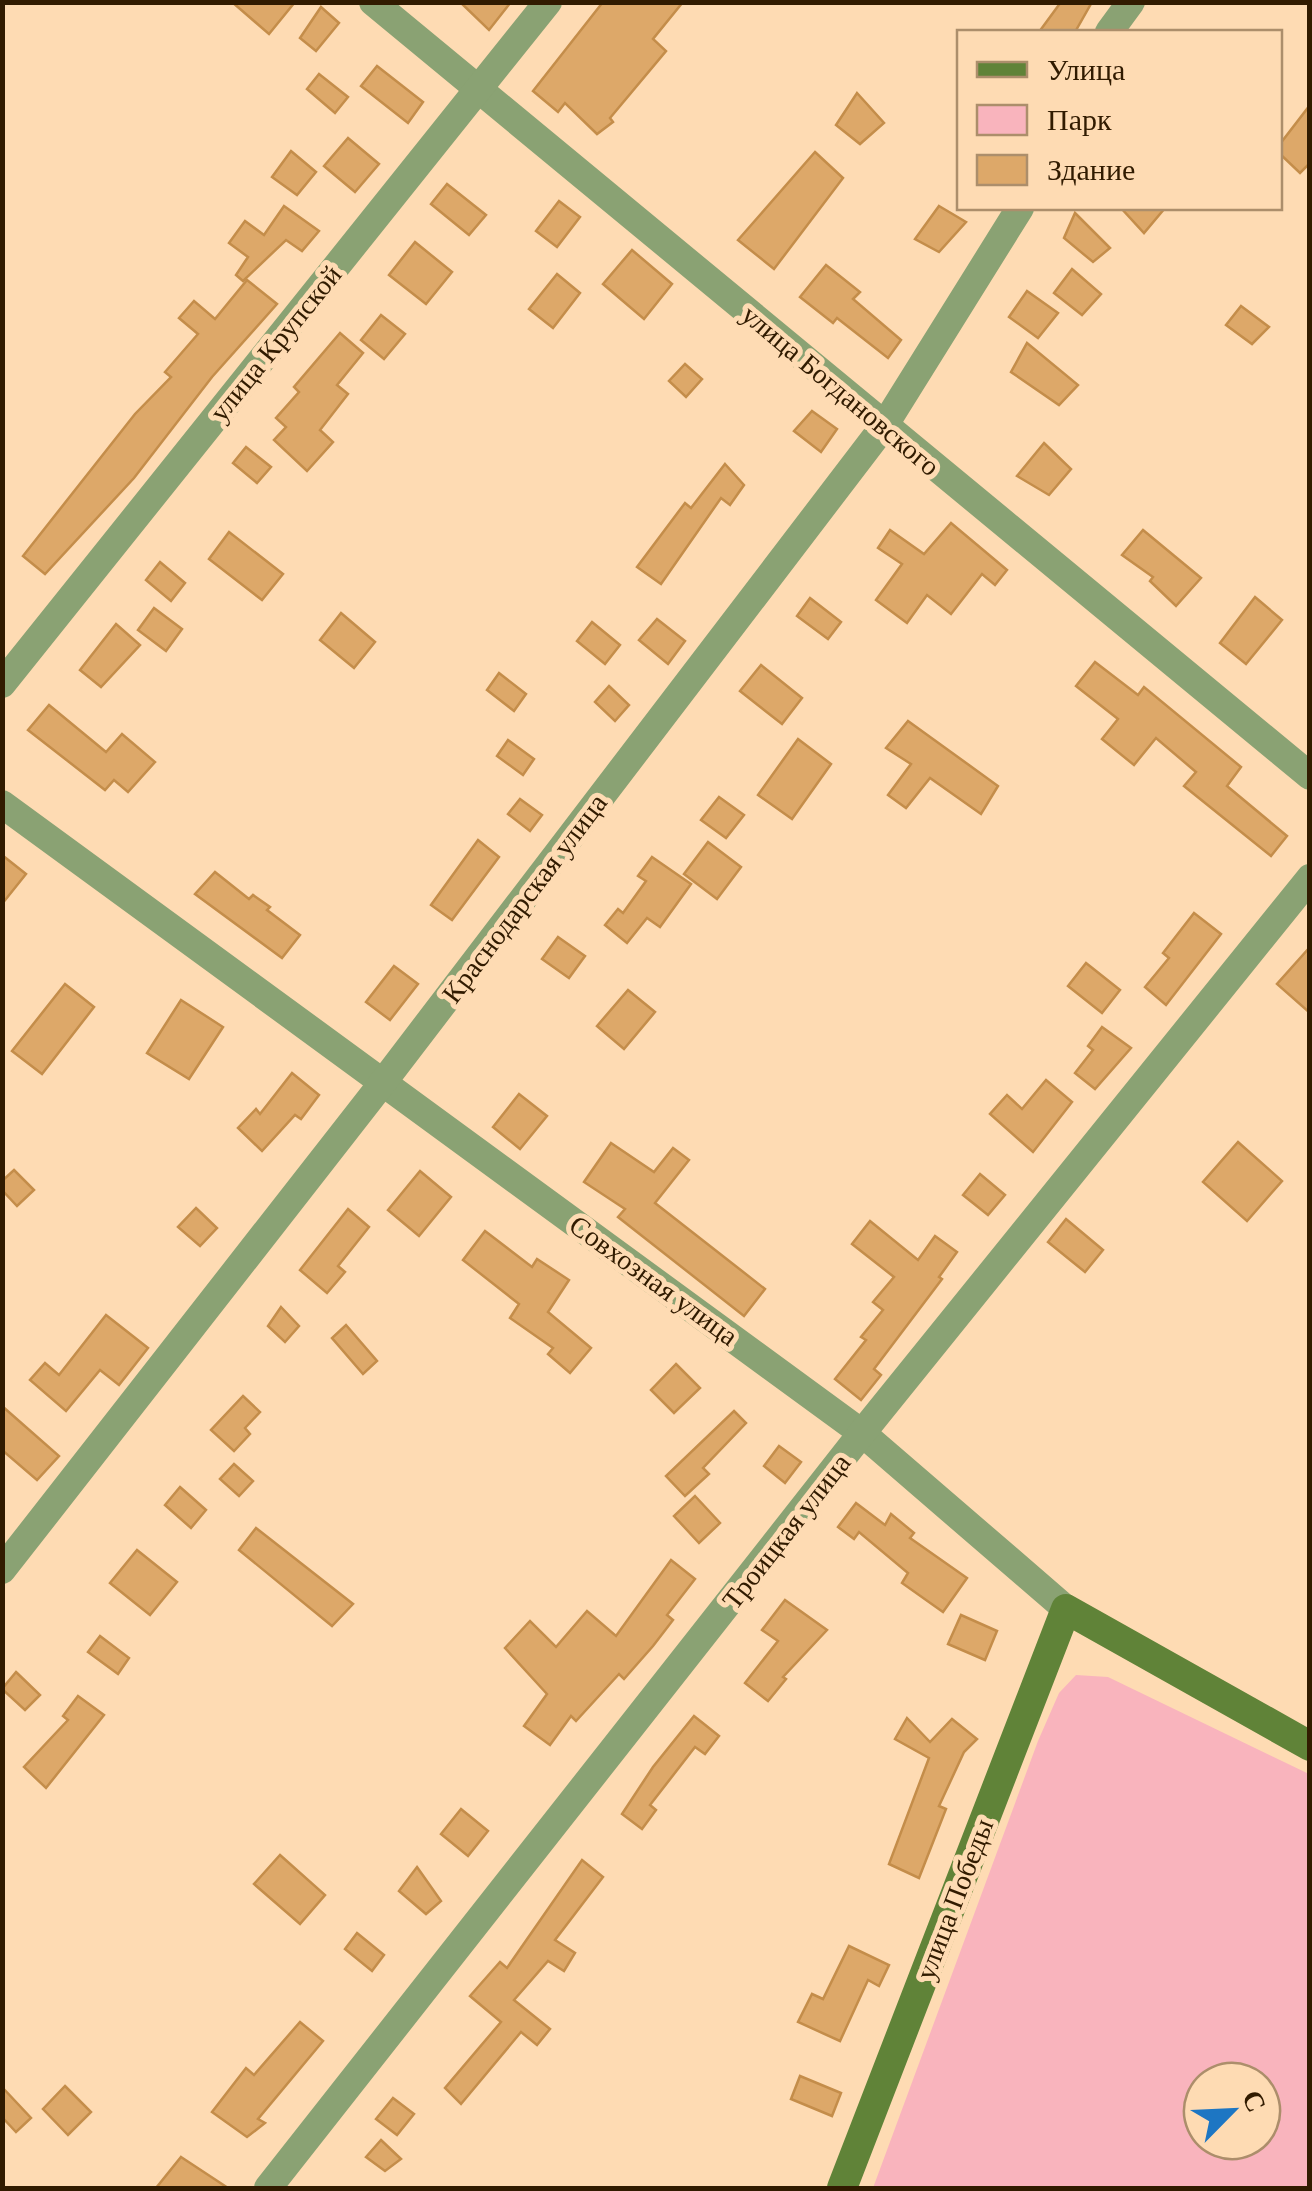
<svg xmlns="http://www.w3.org/2000/svg" width="1312" height="2191" font-family="Georgia,serif">
<rect width="100%" height="100%" fill="#fedbb3"/>
<path fill="#f9b4bd" fill-rule="evenodd" d="M1076 1675 1108 1677 1309 1774V2188H873L1038 1741 1059 1693ZM1202 2081H1262V2141H1202Z"/>
<g fill="#dda869" stroke="#c48d4a" stroke-width="2.5">
<polygon points="232,2 295,2 269,34"/>
<polygon points="460,2 511,2 489,30"/>
<polygon points="603,2 683,2 653,39 666,51 610,118 613,122 597,134 565,103 558,112 533,91"/>
<polygon points="1061,2 1092,2 1075,32 1039,32"/>
<polygon points="321,7 339,23 316,51 300,38"/>
<polygon points="377,66 423,102 408,123 361,86"/>
<polygon points="319,74 348,97 335,113 307,89"/>
<polygon points="857,93 884,123 860,144 836,125"/>
<polygon points="1310,105 1310,163 1300,173 1280,154 1280,144"/>
<polygon points="348,138 379,164 355,192 324,166"/>
<polygon points="291,151 316,172 297,195 272,177"/>
<polygon points="815,152 843,178 774,269 738,240"/>
<polygon points="447,184 486,215 469,235 431,204"/>
<polygon points="559,201 580,217 557,247 536,231"/>
<polygon points="284,206 319,231 302,251 286,240 243,281 236,275 248,257 229,243 245,221 264,235"/>
<polygon points="939,206 966,222 939,252 915,239"/>
<polygon points="1121,208 1165,208 1144,233"/>
<polygon points="1075,213 1110,248 1093,262 1064,238"/>
<polygon points="415,242 452,272 426,304 389,275"/>
<polygon points="632,250 672,284 644,319 603,284"/>
<polygon points="826,265 860,292 853,299 901,340 888,358 837,318 833,323 800,297"/>
<polygon points="1072,269 1101,294 1082,315 1054,293"/>
<polygon points="557,274 580,293 553,328 529,309"/>
<polygon points="247,280 277,304 212,377 134,478 45,574 23,556 135,414 171,377 165,372 198,334 179,318 194,301 215,319"/>
<polygon points="1027,291 1058,313 1038,338 1009,317"/>
<polygon points="1241,306 1269,327 1252,344 1226,325"/>
<polygon points="381,315 405,334 384,359 361,340"/>
<polygon points="340,333 363,353 337,385 348,394 320,430 333,442 307,471 274,440 286,427 276,418 299,392 294,387"/>
<polygon points="1027,343 1078,385 1059,405 1011,372"/>
<polygon points="685,364 702,379 686,397 669,381"/>
<polygon points="812,411 837,429 821,452 794,431"/>
<polygon points="1044,443 1071,469 1049,495 1017,476"/>
<polygon points="246,447 271,467 257,483 233,463"/>
<polygon points="725,464 744,485 730,505 721,498 661,584 637,567 685,503 691,508"/>
<polygon points="951,523 1007,570 995,585 982,574 951,614 927,595 907,623 876,600 902,564 878,548 890,530 924,554"/>
<polygon points="1143,530 1201,578 1176,606 1150,581 1153,577 1122,555"/>
<polygon points="229,532 283,574 262,600 209,559"/>
<polygon points="160,562 185,583 171,601 146,580"/>
<polygon points="1255,597 1282,620 1246,664 1220,643"/>
<polygon points="810,598 841,622 828,639 797,616"/>
<polygon points="154,608 182,629 166,651 138,630"/>
<polygon points="341,613 375,642 354,668 320,640"/>
<polygon points="657,619 685,641 668,664 639,640"/>
<polygon points="592,622 620,645 605,664 577,641"/>
<polygon points="116,624 140,645 101,687 80,670"/>
<polygon points="1095,662 1138,695 1144,687 1241,767 1227,786 1287,836 1271,856 1184,786 1196,772 1156,738 1134,765 1102,739 1118,719 1076,686"/>
<polygon points="761,665 802,698 782,724 740,691"/>
<polygon points="499,673 526,694 514,711 487,690"/>
<polygon points="609,686 629,705 615,721 595,702"/>
<polygon points="49,705 106,752 122,734 155,762 128,792 114,780 105,790 28,730"/>
<polygon points="908,721 998,786 981,814 930,778 906,808 888,795 911,764 886,748"/>
<polygon points="798,739 831,764 792,819 758,795"/>
<polygon points="508,740 534,759 523,775 497,756"/>
<polygon points="719,797 744,815 726,838 701,820"/>
<polygon points="520,799 542,815 530,831 508,814"/>
<polygon points="478,840 499,857 452,920 431,905"/>
<polygon points="708,842 741,867 717,899 684,874"/>
<polygon points="2,855 26,874 2,904"/>
<polygon points="652,857 691,884 660,927 647,918 627,943 605,925 618,909 623,913 646,881 638,876"/>
<polygon points="215,872 249,899 253,895 270,907 267,910 300,935 282,958 195,894"/>
<polygon points="1194,913 1221,934 1166,1005 1145,987 1169,958 1163,953"/>
<polygon points="558,937 585,956 569,978 542,959"/>
<polygon points="1310,947 1310,1013 1277,984"/>
<polygon points="1086,963 1120,990 1102,1013 1068,986"/>
<polygon points="394,966 418,984 390,1020 366,1002"/>
<polygon points="65,984 94,1007 42,1074 12,1051"/>
<polygon points="628,990 655,1012 624,1049 597,1026"/>
<polygon points="181,1000 223,1027 189,1079 147,1053"/>
<polygon points="1102,1027 1131,1048 1095,1089 1075,1073 1093,1050 1088,1046"/>
<polygon points="292,1073 319,1095 301,1119 295,1115 262,1151 238,1128 256,1109 260,1114"/>
<polygon points="1046,1080 1072,1102 1033,1152 990,1114 1007,1095 1022,1109"/>
<polygon points="519,1094 547,1116 520,1149 493,1127"/>
<polygon points="1238,1142 1282,1181 1247,1221 1203,1182"/>
<polygon points="611,1143 654,1172 673,1148 689,1160 655,1203 765,1289 744,1316 618,1217 625,1209 584,1182"/>
<polygon points="14,1170 34,1190 17,1206 2,1190 2,1181"/>
<polygon points="420,1171 451,1197 419,1236 388,1210"/>
<polygon points="980,1174 1005,1195 988,1215 963,1195"/>
<polygon points="196,1208 217,1228 200,1246 178,1227"/>
<polygon points="348,1209 369,1227 338,1266 345,1272 327,1293 300,1270"/>
<polygon points="1066,1219 1103,1250 1085,1272 1048,1242"/>
<polygon points="870,1221 918,1260 935,1236 957,1252 939,1277 942,1279 874,1369 881,1375 861,1400 835,1379 866,1340 861,1337 883,1310 873,1302 894,1277 852,1244"/>
<polygon points="485,1231 532,1267 537,1259 569,1280 548,1312 591,1348 570,1373 548,1354 553,1348 510,1318 519,1304 463,1260"/>
<polygon points="281,1307 299,1326 285,1342 268,1326"/>
<polygon points="106,1315 148,1348 119,1385 100,1370 66,1411 30,1380 45,1363 59,1375"/>
<polygon points="346,1325 377,1361 363,1374 332,1338"/>
<polygon points="676,1364 700,1388 674,1413 651,1390"/>
<polygon points="243,1396 260,1412 245,1428 250,1434 234,1451 211,1430"/>
<polygon points="2,1406 59,1456 37,1480 2,1450"/>
<polygon points="734,1411 746,1423 703,1468 709,1474 685,1496 666,1476"/>
<polygon points="779,1446 801,1462 785,1483 764,1466"/>
<polygon points="234,1464 253,1481 239,1496 220,1479"/>
<polygon points="180,1487 206,1510 191,1528 165,1505"/>
<polygon points="695,1496 720,1523 699,1543 674,1516"/>
<polygon points="856,1503 885,1525 891,1514 914,1533 910,1538 967,1578 943,1612 902,1583 908,1573 859,1532 854,1539 838,1527"/>
<polygon points="256,1528 353,1604 332,1626 239,1550"/>
<polygon points="137,1550 177,1582 150,1615 110,1583"/>
<polygon points="671,1560 695,1579 667,1615 673,1620 653,1646 624,1679 619,1674 576,1721 571,1716 550,1745 524,1726 547,1694 505,1648 530,1621 556,1647 587,1611 616,1636"/>
<polygon points="785,1600 827,1630 783,1677 786,1679 768,1701 745,1683 778,1641 762,1630"/>
<polygon points="961,1615 997,1631 985,1660 948,1644"/>
<polygon points="100,1636 129,1658 118,1674 88,1652"/>
<polygon points="16,1672 40,1695 25,1710 2,1689"/>
<polygon points="78,1696 104,1715 46,1788 24,1767 68,1720 63,1716"/>
<polygon points="694,1716 719,1736 705,1754 695,1747 650,1805 656,1810 642,1829 622,1814 653,1767"/>
<polygon points="907,1718 930,1742 952,1719 977,1739 964,1752 939,1806 946,1809 919,1878 889,1864 929,1758 895,1739"/>
<polygon points="461,1809 488,1831 468,1856 441,1834"/>
<polygon points="280,1855 325,1895 300,1924 254,1884"/>
<polygon points="582,1860 603,1877 555,1940 575,1953 564,1971 548,1961 514,2000 550,2029 537,2045 521,2032 461,2104 445,2088 501,2022 470,1996 500,1962 507,1968"/>
<polygon points="417,1867 441,1901 426,1914 399,1891"/>
<polygon points="357,1933 384,1955 372,1971 345,1949"/>
<polygon points="849,1946 889,1965 879,1986 868,1980 840,2041 798,2022 812,1994 823,1999"/>
<polygon points="300,2022 323,2041 258,2119 265,2123 247,2137 212,2112 246,2068 254,2075"/>
<polygon points="800,2076 841,2093 832,2116 791,2099"/>
<polygon points="65,2086 91,2112 68,2135 43,2109"/>
<polygon points="2,2087 31,2118 16,2132 2,2117"/>
<polygon points="393,2098 414,2114 397,2135 376,2119"/>
<polygon points="381,2140 401,2159 385,2171 366,2157"/>
<polygon points="181,2157 228,2188 156,2188"/>
</g>
<g fill="none" stroke-linecap="round" stroke-linejoin="round">
<g stroke="#8aa273" stroke-width="28">
<polyline points="373,2 1310,776"/>
<polyline points="1109,32 1131,2"/>
<polyline points="2,684 548,2"/>
<polyline points="2,804 862,1433 1066,1609"/>
<polyline points="2,1570 384,1081 884,426 1020,208"/>
<polyline points="268,2188 862,1433 1310,878"/>
</g>
<polyline stroke="#608338" stroke-width="30" points="842,2188 1066,1609 1310,1746"/>
</g>
<g text-anchor="middle" stroke-width="10" stroke-linejoin="round" paint-order="stroke">
<g font-size="28" fill="#311b00" stroke="#fedbb3">
<text transform="translate(275 343) rotate(-51)" y="10">улица Крупской</text>
<text transform="translate(841 390) rotate(40)" y="10">улица Богдановского</text>
<text transform="translate(524 898) rotate(-53)" y="10">Краснодарская улица</text>
<text transform="translate(654 1280) rotate(36)" y="10">Совхозная улица</text>
<text transform="translate(786 1531) rotate(-52)" y="10">Троицкая улица</text>
<text transform="translate(954 1899) rotate(-69)" y="10">улица Победы</text>
</g>
</g>
<rect width="1312" height="2191" fill="none" stroke="#311b00" stroke-width="10"/>
<rect x="957" y="30" width="325" height="180" fill="#fedbb3" stroke="#ac8e6b" stroke-width="2.5"/>
<rect x="977" y="62" width="50" height="15" fill="#608338" stroke="#ac8e6b" stroke-width="2.5"/>
<text x="1047" y="80" font-size="30" fill="#311b00">Улица</text>
<rect x="977" y="105" width="50" height="30" fill="#f9b4bd" stroke="#ac8e6b" stroke-width="2.5"/>
<text x="1047" y="130" font-size="30" fill="#311b00">Парк</text>
<rect x="977" y="155" width="50" height="30" fill="#dda869" stroke="#ac8e6b" stroke-width="2.5"/>
<text x="1047" y="180" font-size="30" fill="#311b00">Здание</text>
<g transform="translate(1232 2111) rotate(66)"><circle r="48" fill="#fedbb3" stroke="#ac8e6b" stroke-width="2.5"/>
<path d="M0-8L18 38L0 25L-18 38Z" fill="#1d76c3"/>
<text y="-15" font-size="28" font-weight="bold" text-anchor="middle" fill="#311b00">С</text>
</g>
</svg>
